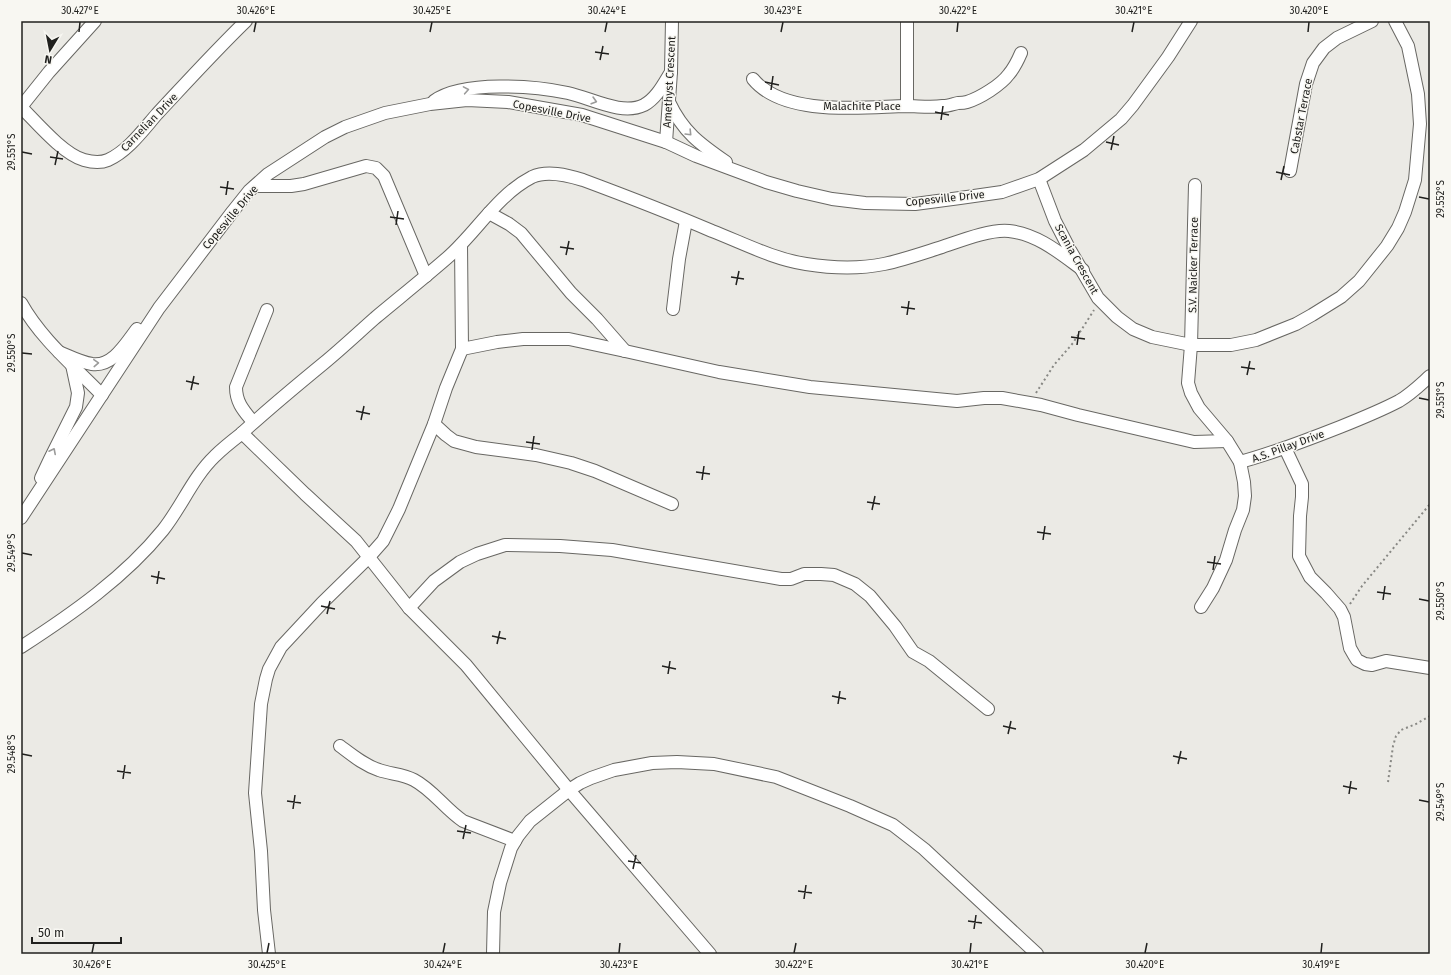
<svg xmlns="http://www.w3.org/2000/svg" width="1451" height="975" font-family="'Fira Sans',sans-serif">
<rect width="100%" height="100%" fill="#ebeae5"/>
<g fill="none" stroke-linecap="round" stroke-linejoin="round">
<defs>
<g id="minor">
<path d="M753 79C784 117 863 107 906 106 918 106 931 108 943 106 948 106 953 104 958 103 961 103 964 103 967 102 980 98 1001 85 1009 74 1014 68 1018 60 1021 53"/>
<path d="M434 101C463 80 535 86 568 93 591 98 622 116 644 105 657 98 664 83 671 72"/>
<path d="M669 102C683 132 700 144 726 162"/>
<polyline points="907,106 907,21"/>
<path d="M21 107C37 123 63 154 84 160 91 162 101 163 108 160 128 151 143 130 157 114 186 83 215 51 246 21"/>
<polyline points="21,107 49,72 95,21"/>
<polyline points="666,142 671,72 672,21"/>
<polyline points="1290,171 1306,84 1313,63 1324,48 1337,38 1372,21"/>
<polyline points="1039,179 1055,221 1070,250 1098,298 1117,317 1133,329 1152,337 1191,345 1231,345 1256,340 1296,324 1312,315 1341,297 1359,281 1387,246 1398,228 1405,212 1415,180 1420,124 1418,94 1408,46 1395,21"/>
<path d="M1195 185 1191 345 1188 383 1191 393 1199 408 1227 441 1240 462C1274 453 1307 440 1340 427 1360 419 1380 411 1399 401 1411 394 1420 385 1430 376"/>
<polyline points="255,186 291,186 304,184 366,166 376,168 384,176 426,276"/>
<polyline points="489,213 509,224 521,233 571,293 597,319 625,351"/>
<path d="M21 303C41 339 74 366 102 395"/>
<polyline points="673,309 679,259 686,221"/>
<polyline points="462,349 497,342 523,339 569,339 625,351 719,372 810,387 957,401 984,398 1002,398 1041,405 1078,415 1194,442 1227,441"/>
<path d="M59 352C69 356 80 362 92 364 113 367 126 343 137 329"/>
<path d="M253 422C244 411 236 403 236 387L267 310"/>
<polyline points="434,424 446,435 454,441 476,447 536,455 571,463 595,471 672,504"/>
<polyline points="242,433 305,494 356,541 409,608 466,665 569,790 710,954"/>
<polyline points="1285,448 1302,484 1302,497 1300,516 1299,556 1310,577 1326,593 1340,609 1344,617 1350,648 1354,655 1357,660 1365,664 1372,665 1386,661 1430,668"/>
<polyline points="41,478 50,459 76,407 78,393 72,365"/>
<polyline points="21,518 159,308 233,211 249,191 268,174 325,137 345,127 385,113 430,104 467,100 508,102 582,115 666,142 696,156 766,182 797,191 832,199 865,203 915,204 960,198 1002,192 1039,179 1084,150 1121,119 1133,105 1168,57 1191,21"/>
<polyline points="1201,607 1213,588 1226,560 1235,530 1243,510 1245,496 1244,482 1240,462"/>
<polyline points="409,608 434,581 460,562 477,554 505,545 560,546 612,550 781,579 791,579 804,574 821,574 834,575 855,584 870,596 895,626 913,652 929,661 988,709"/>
<path d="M21 647C72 614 125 577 163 530 182 506 193 477 215 456 223 448 232 441 241 434 268 409 296 386 324 363 341 349 358 333 375 318 399 298 424 278 447 258 476 233 497 195 532 177 547 170 567 175 583 180 626 196 670 213 712 231 743 243 773 259 806 264 831 268 859 269 884 264 903 260 923 253 942 247 960 241 990 229 1009 231 1038 234 1061 254 1083 270"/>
<path d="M340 746C352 755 364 765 379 770 390 774 403 774 414 780 433 790 445 809 463 821L515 841"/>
<polyline points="269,954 264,910 261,851 255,793 261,704 266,679 269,669 281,647 322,603 368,558 383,541 399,509 434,424 446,388 462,349 461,245"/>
<polyline points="493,954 494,912 500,883 511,848 518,836 530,821 569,790 580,783 591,778 614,770 652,763 677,762 714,764 776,777 850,806 893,825 924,849 1037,954"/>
</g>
</defs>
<use href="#minor" stroke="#686763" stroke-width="14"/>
<g stroke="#888884" stroke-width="2" stroke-dasharray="2 3" stroke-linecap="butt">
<polyline points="1036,393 1054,365 1073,343 1094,310"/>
<polyline points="1350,604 1362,586 1430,504"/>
<polyline points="1388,782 1393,746 1396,736 1401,730 1416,724 1430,716"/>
</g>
<use href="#minor" stroke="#fff" stroke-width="12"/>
</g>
<defs><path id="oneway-chevron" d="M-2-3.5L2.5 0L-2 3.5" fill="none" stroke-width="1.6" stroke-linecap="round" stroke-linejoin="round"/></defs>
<g stroke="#9b9b9a">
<use href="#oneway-chevron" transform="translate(466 90) rotate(-10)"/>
<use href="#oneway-chevron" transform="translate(594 101) rotate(16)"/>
<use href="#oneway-chevron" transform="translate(689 133) rotate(46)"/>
<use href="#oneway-chevron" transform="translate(96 363) rotate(-3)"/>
<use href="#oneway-chevron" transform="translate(53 451) rotate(-63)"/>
</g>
<path fill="none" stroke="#20201e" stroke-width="1.5" d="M79 32 80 22M254 32 256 22M430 32 432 22M605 32 607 22M781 32 783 22M957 32 958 22M1132 32 1134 22M1308 32 1309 22M595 52 609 54M600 60 603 46M765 82 779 85M771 90 773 76M935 112 949 115M941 120 943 106M1106 142 1119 145M1111 150 1114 136M22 152 32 154M50 157 63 159M55 165 58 151M1276 172 1290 175M1281 180 1284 166M220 187 234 189M226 195 228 181M1419 197 1429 199M390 217 404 219M396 225 398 211M560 247 574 249M566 255 569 241M731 277 744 279M736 285 739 271M901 307 915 309M907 315 909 301M1071 337 1085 339M1077 345 1079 331M22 353 32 354M1241 367 1255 369M1247 375 1250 361M186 381 199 384M191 390 194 376M1419 398 1429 400M356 411 370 414M361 420 364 406M526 442 540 444M532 450 534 436M696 472 710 474M702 480 704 466M867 502 880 504M872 510 875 496M1037 532 1051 534M1043 540 1045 526M22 553 32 555M1207 562 1221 564M1213 570 1215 556M151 576 165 579M157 584 159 571M1377 592 1391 594M1419 599 1429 601M1383 600 1385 586M321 606 335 609M327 614 330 601M492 636 506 639M497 644 500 631M662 666 676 669M668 674 670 661M832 696 846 699M838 704 840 691M1003 726 1016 729M1008 734 1011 721M22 754 32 756M1173 756 1187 759M1178 764 1181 751M117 771 131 773M123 779 125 765M1343 786 1357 789M1349 794 1351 781M1419 800 1429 802M287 801 301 803M293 809 295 795M457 831 471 833M463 839 466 825M628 861 641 863M633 869 636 855M798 891 812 893M804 899 806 885M968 921 982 923M974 929 976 915M92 953 94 943M267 953 269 943M443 953 445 943M619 953 620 943M794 953 796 943M970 953 971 943M1145 953 1147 943M1321 953 1322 943"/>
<g text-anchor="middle" stroke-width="3" stroke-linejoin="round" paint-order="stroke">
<g font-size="11" fill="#20201e" stroke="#f8f7f2">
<text transform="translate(669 82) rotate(-87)" y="4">Amethyst Crescent</text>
<text x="862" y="110">Malachite Place</text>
<text transform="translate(552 111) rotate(11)" y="4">Copesville Drive</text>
<text transform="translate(1301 116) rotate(-79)" y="4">Cabstar Terrace</text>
<text transform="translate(149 122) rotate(-46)" y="4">Carnelian Drive</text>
<text transform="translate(945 198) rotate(-6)" y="4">Copesville Drive</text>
<text transform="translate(230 217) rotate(-50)" y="4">Copesville Drive</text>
<text transform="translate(1077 259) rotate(61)" y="4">Scania Crescent</text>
<text transform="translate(1193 265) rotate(-89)" y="4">S.V. Naicker Terrace</text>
<text transform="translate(1288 446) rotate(-20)" y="4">A.S. Pillay Drive</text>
</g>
</g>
<rect width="1451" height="975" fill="none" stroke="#f8f7f2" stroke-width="44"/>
<g transform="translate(50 50) rotate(190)" stroke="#f8f7f2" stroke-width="3" paint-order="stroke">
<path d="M0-3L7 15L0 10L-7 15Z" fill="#20201e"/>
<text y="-6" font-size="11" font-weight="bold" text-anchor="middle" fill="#20201e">N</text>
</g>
<path d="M32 937v6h89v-6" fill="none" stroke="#20201e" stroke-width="2"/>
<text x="38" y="937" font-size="12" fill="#20201e" stroke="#f8f7f2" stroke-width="3" paint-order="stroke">50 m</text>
<rect x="22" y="22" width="1407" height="931" fill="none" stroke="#20201e" stroke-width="1.5"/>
<g font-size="10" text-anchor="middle" fill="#20201e">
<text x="80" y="14">30.427°E</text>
<text x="256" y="14">30.426°E</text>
<text x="432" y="14">30.425°E</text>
<text x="607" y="14">30.424°E</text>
<text x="783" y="14">30.423°E</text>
<text x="958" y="14">30.422°E</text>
<text x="1134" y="14">30.421°E</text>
<text x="1309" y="14">30.420°E</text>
<text transform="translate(11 152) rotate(-90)" y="4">29.551°S</text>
<text transform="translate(1440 199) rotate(-90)" y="4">29.552°S</text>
<text transform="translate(11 353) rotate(-90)" y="4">29.550°S</text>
<text transform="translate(1440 400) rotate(-90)" y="4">29.551°S</text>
<text transform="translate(11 553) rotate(-90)" y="4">29.549°S</text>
<text transform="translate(1440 601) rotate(-90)" y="4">29.550°S</text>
<text transform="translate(11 754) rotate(-90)" y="4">29.548°S</text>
<text transform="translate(1440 802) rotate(-90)" y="4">29.549°S</text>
<text x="92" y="968">30.426°E</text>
<text x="267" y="968">30.425°E</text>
<text x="443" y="968">30.424°E</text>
<text x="619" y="968">30.423°E</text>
<text x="794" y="968">30.422°E</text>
<text x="970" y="968">30.421°E</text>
<text x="1145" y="968">30.420°E</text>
<text x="1321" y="968">30.419°E</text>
</g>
</svg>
